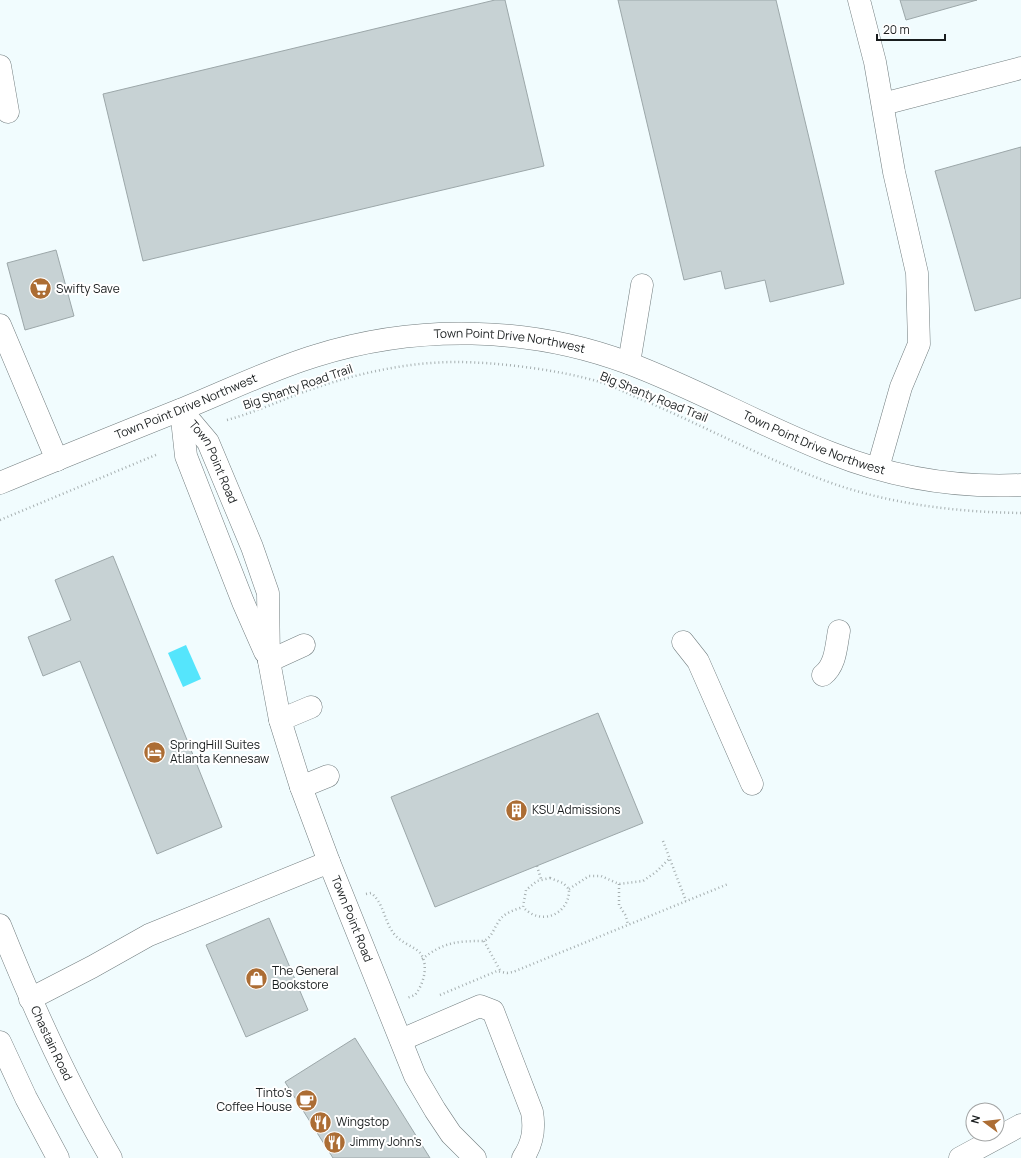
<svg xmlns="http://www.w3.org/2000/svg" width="1021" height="1158" font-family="Manrope,sans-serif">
<rect width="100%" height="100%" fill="#f1fcfe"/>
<polygon fill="#55e5fc" points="186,645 201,679 183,687 168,653"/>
<g fill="#c7d2d4" stroke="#9ca7a9">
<polygon points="495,0 505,0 544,166 143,261 103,94"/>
<polygon points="618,0 776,0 844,284 770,302 765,280 725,289 721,271 684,280"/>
<polygon points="900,0 977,0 906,20"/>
<polygon points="1021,147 1021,298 975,311 935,171"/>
<polygon points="56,250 74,316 25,330 7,263"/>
<polygon points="113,556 222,827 157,854 80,661 43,676 28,637 71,620 55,580"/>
<polygon points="598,713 643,823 435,907 391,797"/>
<polygon points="269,918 308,1010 246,1037 206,945"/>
<polygon points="355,1038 430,1158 333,1158 285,1082"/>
</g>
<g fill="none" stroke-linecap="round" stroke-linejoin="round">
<defs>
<g id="minor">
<polyline points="859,0 875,62 894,172 917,273 919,344 901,387 878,468"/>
<polyline points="0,66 8,112"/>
<polyline points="883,104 1021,68"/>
<polyline points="0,325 57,460"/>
<polyline points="629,363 642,285"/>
<path id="s1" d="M181 410 208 442 252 547 268 593 269 661 280 720 301 787 329 862 415 1076 435 1110 451 1134 475 1158"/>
<polyline points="181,410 186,456 243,602 265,652"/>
<path id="s2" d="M0 483C60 458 120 434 180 410 225 392 269 370 315 356 416 324 529 326 628 363 697 389 762 426 831 453 891 477 956 488 1021 485"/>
<polyline points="683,642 698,661 752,784"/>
<polyline points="269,661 304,645"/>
<path d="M823 675C836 665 836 646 839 631"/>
<polyline points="280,720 311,707"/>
<polyline points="301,787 328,776"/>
<polyline points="30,999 92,967 149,935 329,862"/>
<path d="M401 1040 480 1006 493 1011 532 1112C535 1129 533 1143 523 1158"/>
<polyline points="960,1158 1021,1125"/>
</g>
<g id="major">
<path id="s3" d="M0 925C32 1005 67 1083 111 1158"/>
<polyline points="0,1042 26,1098 58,1158"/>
</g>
</defs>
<use href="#minor" stroke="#727d7f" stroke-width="23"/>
<use href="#major" stroke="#727d7f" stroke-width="23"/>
<g stroke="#a6afb0" stroke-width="2.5" stroke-dasharray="1 3" stroke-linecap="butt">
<path d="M227 420C253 413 277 402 301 393 350 375 404 362 456 362 498 362 560 370 600 382 617 387 633 397 650 403 712 430 773 463 837 485 897 505 958 512 1021 513"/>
<polyline points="0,520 158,454"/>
<polyline points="663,841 686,901"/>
<polyline points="537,866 541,879"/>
<path d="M550 878 563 883 569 889C570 914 541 927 523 907L526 890 537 881Z"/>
<polyline points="619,884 619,905 626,916 628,925"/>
<polyline points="569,889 589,876 601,876 619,884 643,881 656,872 670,858"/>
<path d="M366 894 371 893C383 902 384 919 392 931 399 943 415 946 421 954 429 967 423 985 415 995L407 998"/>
<polyline points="484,941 501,972"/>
<path d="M422 959C444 942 457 941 484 941 492 937 494 928 499 921 504 913 514 910 523 907"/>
<polyline points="440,995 497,971 507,973 513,972 728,884"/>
</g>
<use href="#minor" stroke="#fff" stroke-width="22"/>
<use href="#major" stroke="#fff" stroke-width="22"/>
</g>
<defs>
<symbol id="supermarket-disc" viewBox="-11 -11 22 22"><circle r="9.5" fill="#ac6d34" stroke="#fff"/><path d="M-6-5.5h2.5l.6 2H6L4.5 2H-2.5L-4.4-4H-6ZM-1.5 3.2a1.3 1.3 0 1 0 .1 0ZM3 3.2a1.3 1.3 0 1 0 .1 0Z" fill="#fff"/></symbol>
<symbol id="hotel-disc" viewBox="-11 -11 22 22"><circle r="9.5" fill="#ac6d34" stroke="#fff"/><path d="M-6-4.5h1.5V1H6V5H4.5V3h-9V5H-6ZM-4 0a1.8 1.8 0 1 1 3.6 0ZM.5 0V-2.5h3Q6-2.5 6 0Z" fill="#fff"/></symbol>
<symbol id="building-disc" viewBox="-11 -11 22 22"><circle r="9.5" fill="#ac6d34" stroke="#fff"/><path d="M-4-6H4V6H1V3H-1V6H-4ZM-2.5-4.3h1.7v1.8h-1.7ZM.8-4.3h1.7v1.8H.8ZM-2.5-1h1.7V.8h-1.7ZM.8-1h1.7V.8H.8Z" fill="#fff"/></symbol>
<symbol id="shop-disc" viewBox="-11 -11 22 22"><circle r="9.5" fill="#ac6d34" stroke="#fff"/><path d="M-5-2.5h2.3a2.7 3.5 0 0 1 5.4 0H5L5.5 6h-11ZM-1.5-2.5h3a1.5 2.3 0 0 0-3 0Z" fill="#fff"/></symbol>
<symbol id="cafe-disc" viewBox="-11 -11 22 22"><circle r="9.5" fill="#ac6d34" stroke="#fff"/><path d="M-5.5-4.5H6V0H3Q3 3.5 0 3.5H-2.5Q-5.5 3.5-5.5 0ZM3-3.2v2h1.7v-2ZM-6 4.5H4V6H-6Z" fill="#fff"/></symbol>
<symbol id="restaurant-disc" viewBox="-11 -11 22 22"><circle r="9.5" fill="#ac6d34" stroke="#fff"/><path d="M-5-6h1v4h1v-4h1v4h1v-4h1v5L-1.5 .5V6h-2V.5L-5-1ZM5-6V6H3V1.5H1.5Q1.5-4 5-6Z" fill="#fff"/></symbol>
</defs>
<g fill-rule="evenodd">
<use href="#supermarket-disc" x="28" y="276" width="25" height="25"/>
<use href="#hotel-disc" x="142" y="740" width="25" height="25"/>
<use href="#building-disc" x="504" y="798" width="25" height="25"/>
<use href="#shop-disc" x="244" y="966" width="25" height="25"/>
<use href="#cafe-disc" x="294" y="1088" width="25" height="25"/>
<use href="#restaurant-disc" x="308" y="1110" width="25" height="25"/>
<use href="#restaurant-disc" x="322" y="1130" width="25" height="25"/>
</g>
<g text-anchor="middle" stroke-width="4" stroke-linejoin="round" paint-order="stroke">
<g font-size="12" fill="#191d1e" stroke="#fff" text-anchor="start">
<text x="56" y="293">Swifty Save</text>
<text x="170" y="749">SpringHill Suites<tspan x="170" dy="14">Atlanta Kennesaw</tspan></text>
<text x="532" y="814">KSU Admissions</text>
<text x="272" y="975">The General<tspan x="272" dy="14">Bookstore</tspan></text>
<text x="292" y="1097" text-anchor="end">Tinto's<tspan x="292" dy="14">Coffee House</tspan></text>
<text x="336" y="1126">Wingstop</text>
<text x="350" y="1146">Jimmy John's</text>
</g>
<g font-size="12" fill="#191d1e" stroke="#fff">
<text dy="4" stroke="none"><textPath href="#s2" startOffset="537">Town Point Drive Northwest</textPath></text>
<text transform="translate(298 387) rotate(-19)" y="4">Big Shanty Road Trail</text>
<text transform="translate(654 397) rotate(22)" y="4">Big Shanty Road Trail</text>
<text dy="4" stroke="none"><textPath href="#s2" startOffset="201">Town Point Drive Northwest</textPath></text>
<text dy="4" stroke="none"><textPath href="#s2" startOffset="861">Town Point Drive Northwest</textPath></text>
<text dy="4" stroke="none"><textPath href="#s1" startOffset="62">Town Point Road</textPath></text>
<text dy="4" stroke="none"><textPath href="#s1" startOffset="544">Town Point Road</textPath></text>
<text dy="4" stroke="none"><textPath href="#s3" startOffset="129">Chastain Road</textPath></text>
</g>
</g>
<g transform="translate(985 1122) rotate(285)"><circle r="19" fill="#ffffff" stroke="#a3a5a5"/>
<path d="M0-3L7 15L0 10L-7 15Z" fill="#ac6d34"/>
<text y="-6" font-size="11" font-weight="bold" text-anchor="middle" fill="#191d1e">N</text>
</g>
<path d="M877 34v6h68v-6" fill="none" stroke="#191d1e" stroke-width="2"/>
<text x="883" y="34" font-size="12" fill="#191d1e" stroke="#ffffff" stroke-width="3" paint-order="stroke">20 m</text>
</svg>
